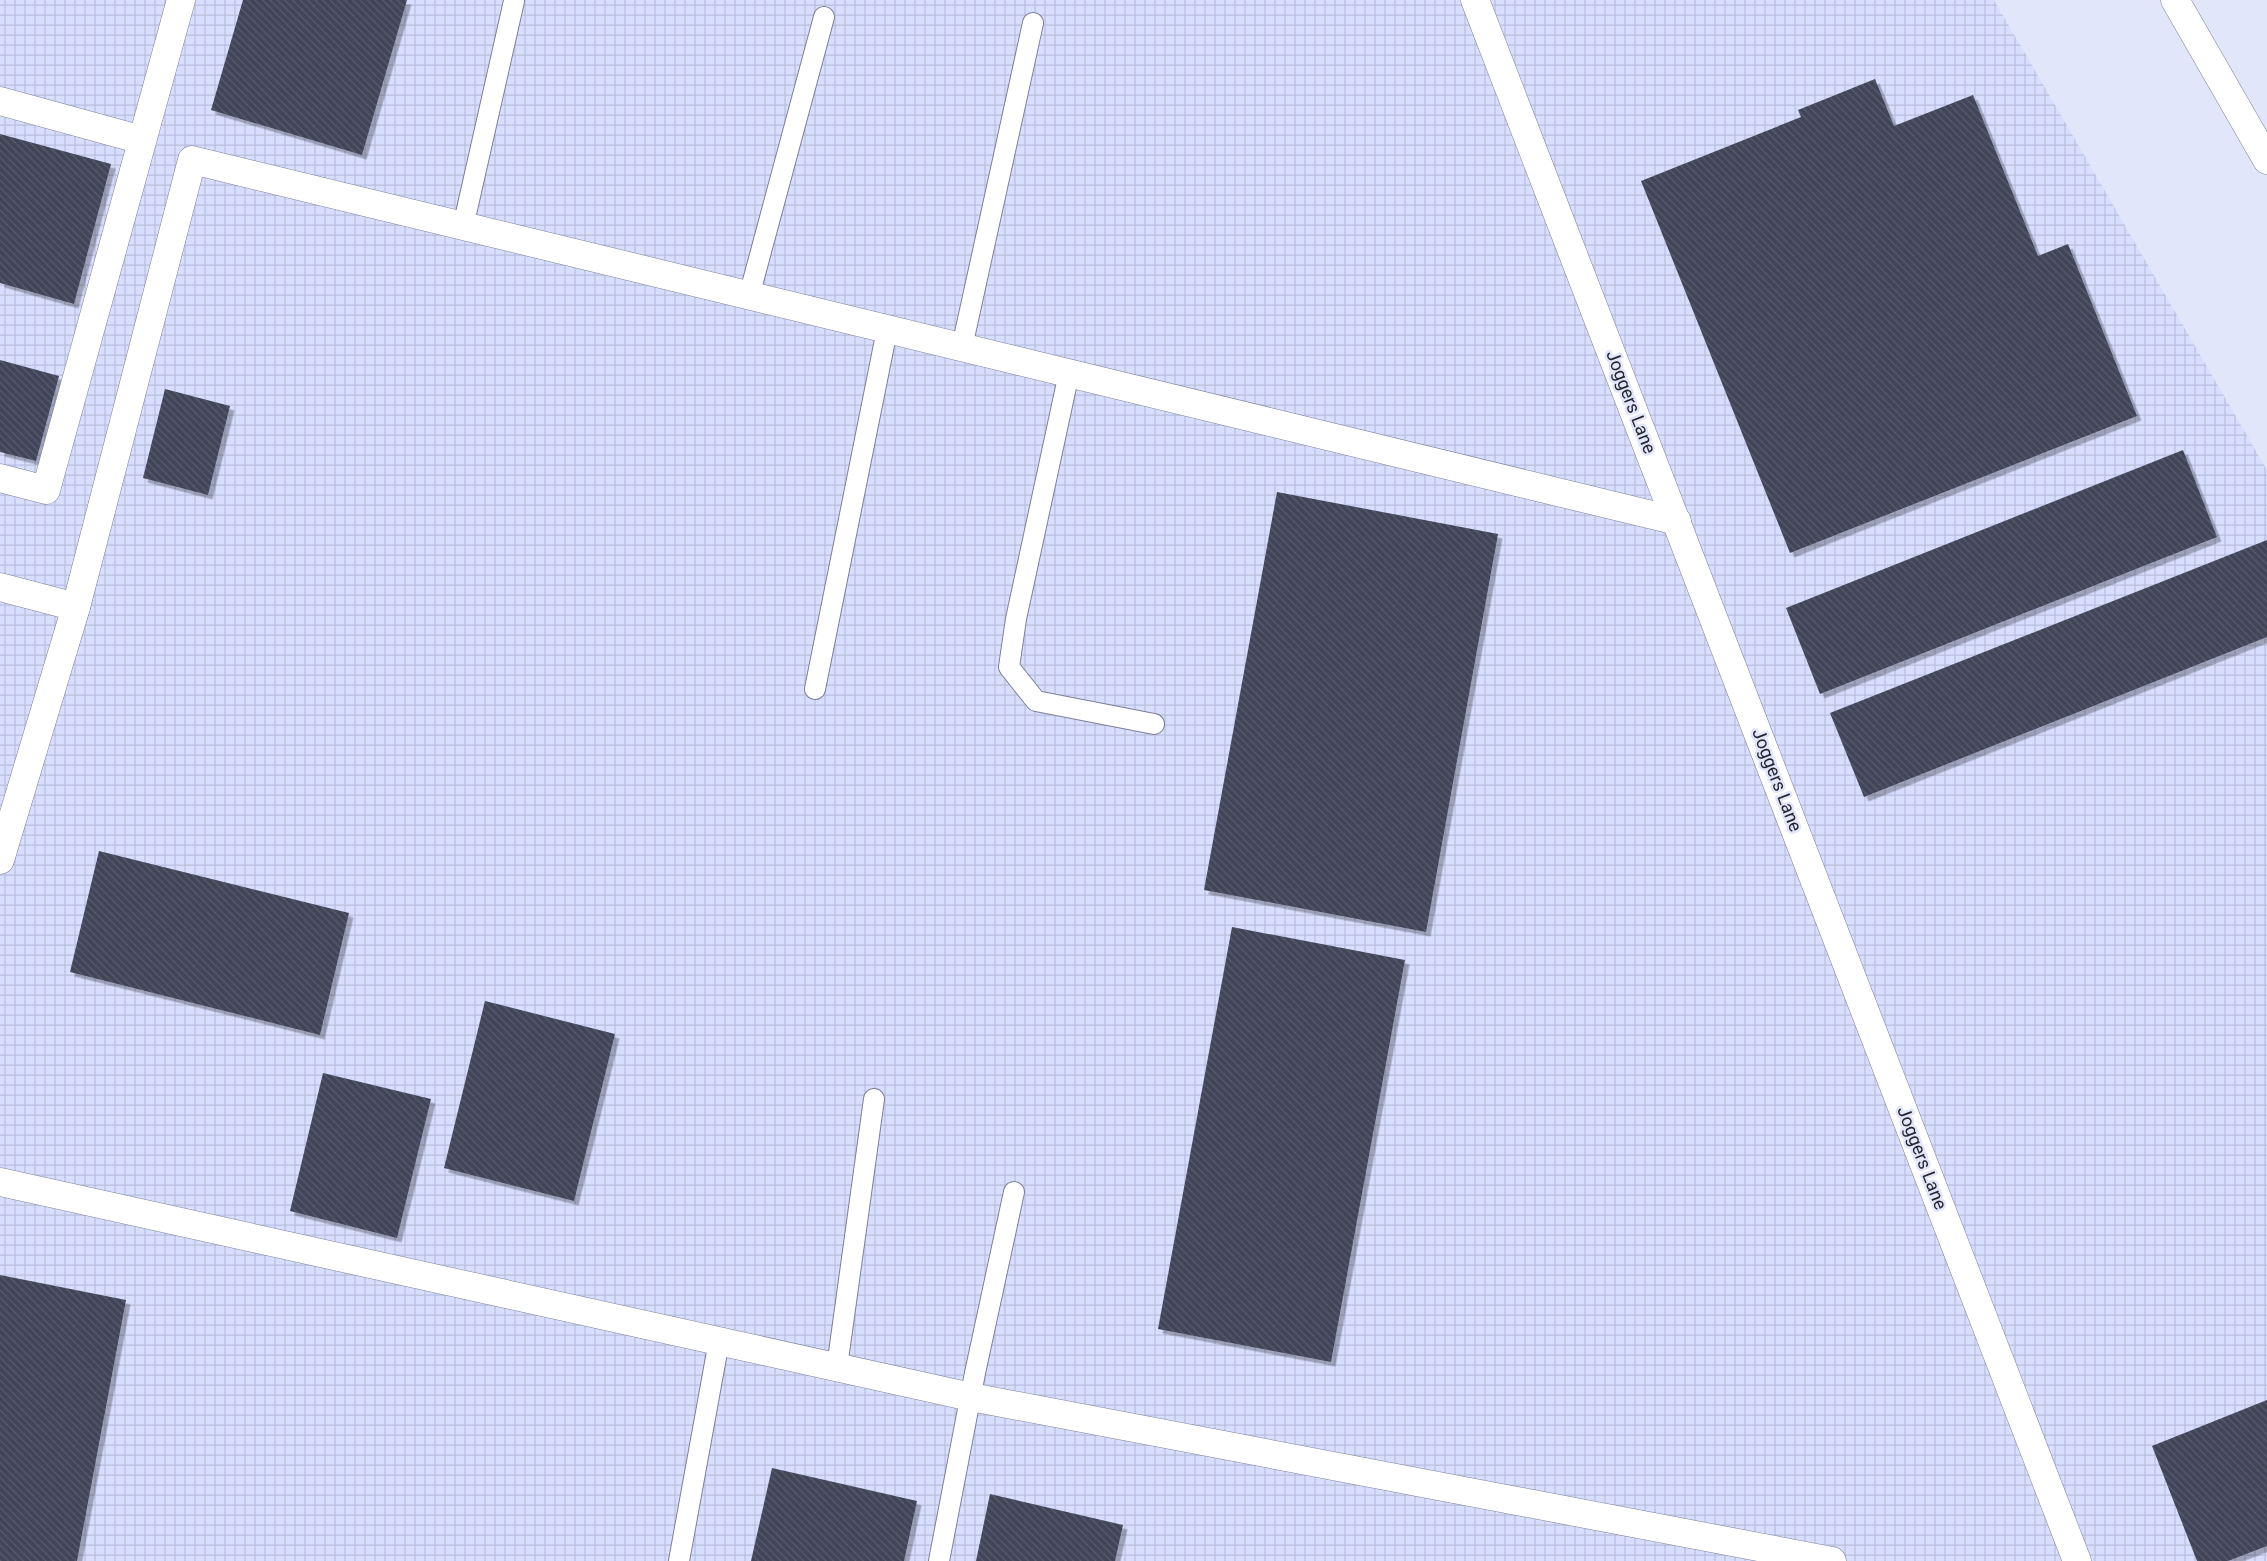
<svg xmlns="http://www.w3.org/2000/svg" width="2267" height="1561" font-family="Roboto,sans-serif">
<defs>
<pattern id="industrial-grid" width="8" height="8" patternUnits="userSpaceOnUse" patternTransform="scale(1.25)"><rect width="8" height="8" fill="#d8deff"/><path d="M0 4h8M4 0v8" fill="none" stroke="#b9bedb"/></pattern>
<pattern id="building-back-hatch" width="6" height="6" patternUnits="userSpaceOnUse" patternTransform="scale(1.25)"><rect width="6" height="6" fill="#414459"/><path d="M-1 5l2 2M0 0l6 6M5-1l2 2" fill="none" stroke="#5a5c6e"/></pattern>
<filter id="shadow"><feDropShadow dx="4.5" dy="4.5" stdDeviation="0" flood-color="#0004"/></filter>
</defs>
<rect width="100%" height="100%" fill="#e2e6fa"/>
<polygon fill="url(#industrial-grid)" points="0,0 1994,0 2267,470 2267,1561 0,1561"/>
<g fill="url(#building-back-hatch)" filter="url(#shadow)">
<polygon points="243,0 407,0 362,155 211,110"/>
<polygon points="1875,79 1894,126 1973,95 2038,256 2068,244 2137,416 1790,553 1641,181 1801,117 1798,110"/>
<polygon points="0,134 111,164 74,304 0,283"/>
<polygon points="0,360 59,376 36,461 0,452"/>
<polygon points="165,389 230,406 208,495 143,478"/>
<polygon points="2183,450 2217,537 1820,694 1786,608"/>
<polygon points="1277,492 1498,534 1426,932 1204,890"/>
<polygon points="2267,540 2267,637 1864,797 1830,713"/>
<polygon points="99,851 349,913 320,1035 70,972"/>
<polygon points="1232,927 1405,960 1331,1362 1158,1329"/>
<polygon points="485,1001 615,1034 574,1201 444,1168"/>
<polygon points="323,1073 431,1099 397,1238 290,1211"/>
<polygon points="0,1275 126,1300 77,1561 0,1561"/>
<polygon points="2267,1400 2267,1546 2228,1561 2197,1561 2152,1446"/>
<polygon points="772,1468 917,1501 904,1561 751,1561"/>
<polygon points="990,1494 1123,1525 1115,1561 976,1561"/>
</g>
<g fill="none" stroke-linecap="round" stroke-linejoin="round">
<defs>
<g id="service">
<polyline points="463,227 514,1"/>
<polyline points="749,296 824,17"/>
<polyline points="962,347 1033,23"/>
<polyline points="1069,373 1016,619 1009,667 1036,701 1154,724"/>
<polyline points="815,689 887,330"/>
<polyline points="837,1367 874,1099"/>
<polyline points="679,1561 719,1341"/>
<polyline points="939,1561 975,1373 1014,1192"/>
</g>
<g id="minor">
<polyline points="2175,0 2267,160"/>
<polyline points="0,101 142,140"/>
<polyline points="0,478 46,490 181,0"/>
<polyline points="76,607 192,160 1677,521"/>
</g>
<g id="tertiary">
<polyline points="1475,0 2077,1561"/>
<polyline points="0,587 76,607 0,860"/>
<polyline points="0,1182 971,1397 1832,1561"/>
</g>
</defs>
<use href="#service" stroke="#7d8098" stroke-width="22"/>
<use href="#minor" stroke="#7d8098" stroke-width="29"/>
<use href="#tertiary" stroke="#7d8098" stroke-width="29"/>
<use href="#service" stroke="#fff" stroke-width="20"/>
<use href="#minor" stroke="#fff" stroke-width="28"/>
<use href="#tertiary" stroke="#fff" stroke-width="28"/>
</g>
<g text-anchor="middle" stroke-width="5" stroke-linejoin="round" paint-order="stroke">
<g font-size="18" fill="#252630" stroke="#e2e6fa">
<text transform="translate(1631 402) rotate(69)" y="6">Joggers Lane</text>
<text transform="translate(1777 780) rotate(69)" y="6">Joggers Lane</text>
<text transform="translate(1922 1158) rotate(69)" y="6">Joggers Lane</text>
</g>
</g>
</svg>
